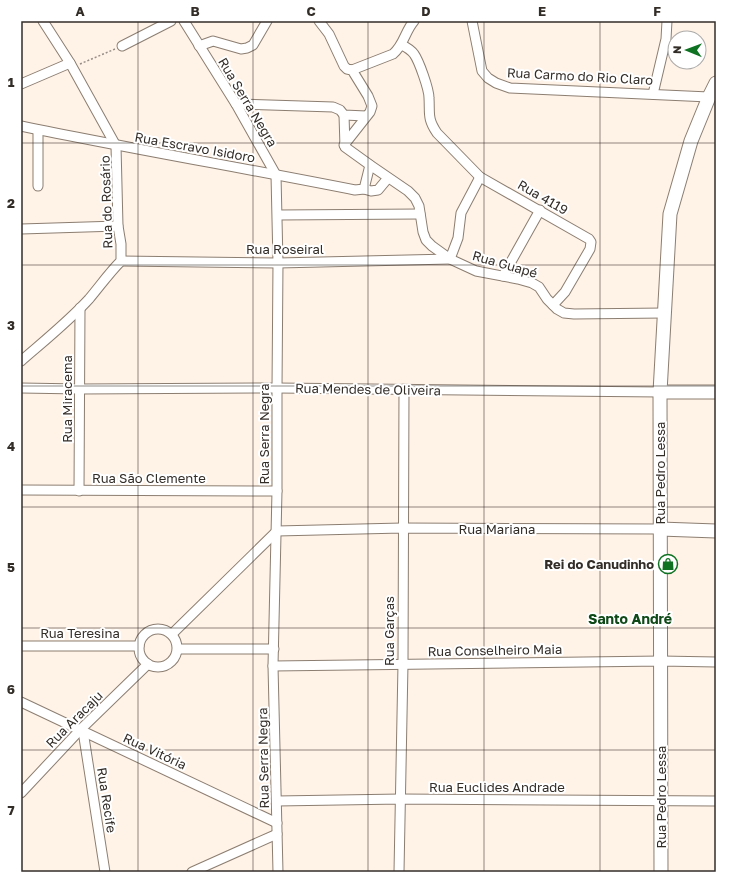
<svg xmlns="http://www.w3.org/2000/svg" width="737" height="893" font-family="'Golos Text',sans-serif">
<rect width="100%" height="100%" fill="#fff2e7"/>
<g fill="none" stroke-linecap="round" stroke-linejoin="round">
<defs>
<g id="street">
<polyline points="184,21 236,104 276,175 278,263 277,388 277,491 273,666 278,872"/>
<polyline points="319,21 329,34 344,66 347,69 352,70 368,96 372,106 370,112 344,145"/>
<polyline points="472,21 482,71 488,78 496,83 510,88 709,97"/>
<path d="M402 45C406 47 411 50 414 54 419 61 429 89 429 98 430 114 427 118 437 133L480 177 589 239 591 242 590 249 565 292 553 305"/>
<polyline points="122,46 171,21"/>
<polyline points="199,46 213,41 241,49 247,48 253,45 267,21"/>
<path d="M352 70 393 54C404 45 405 31 414 21"/>
<polyline points="21,84 70,63"/>
<polyline points="653,94 666,39 667,21"/>
<polyline points="236,104 333,107 340,110 344,115 366,116"/>
<polyline points="344,115 345,147 370,165 408,191 415,198 419,206 423,232 426,240 432,246 450,259 476,271 518,279 532,283 539,287 547,299 557,309 564,313 574,314 664,313"/>
<path d="M21 126C132 149 244 168 355 190L364 189 370 165"/>
<polyline points="38,186 38,130"/>
<polyline points="364,189 371,191 378,190 388,178"/>
<polyline points="278,215 420,214"/>
<polyline points="21,229 118,226"/>
<polyline points="121,261 278,263 450,259 458,238 461,213 480,177"/>
<polyline points="503,276 540,210"/>
<path d="M21 361C44 341 69 321 89 299 100 286 109 273 121 261V244L118 226 116 146 70 63 43 21"/>
<polyline points="21,388 80,389 277,388 660,392"/>
<polyline points="21,490 277,491"/>
<polyline points="79,491 80,308"/>
<circle cx="158" cy="648" r="19"/>
<polyline points="172,634 277,531 402,528 660,529"/>
<polyline points="21,646 139,646"/>
<polyline points="178,649 274,649"/>
<polyline points="273,666 661,661 716,662"/>
<polyline points="21,702 277,823"/>
<polyline points="83,731 105,872"/>
<polyline points="21,793 80,730 148,664"/>
<polyline points="277,801 401,799 716,801"/>
<polyline points="192,872 277,834"/>
<polyline points="399,872 403,664 404,389"/>
</g>
<g id="secondary">
<polyline points="660,392 716,392"/>
<polyline points="660,529 716,531"/>
<polyline points="661,872 660,392 670,214 691,141 709,97 716,83"/>
</g>
</defs>
<use href="#street" stroke="#8c7e71" stroke-width="11"/>
<use href="#secondary" stroke="#8c7e71" stroke-width="15"/>
<polyline stroke="#978e86" stroke-width="1.5" stroke-dasharray="2 2" stroke-linecap="butt" points="80,64 115,49"/>
<use href="#street" stroke="#fff" stroke-width="9"/>
<use href="#secondary" stroke="#fff" stroke-width="13"/>
</g>
<path fill="none" stroke="#332d28" stroke-width="1" stroke-opacity="0.55" d="M138 21V872M253 21V872M368 21V872M484 21V872M600 21V872M21 143H716M21 265H716M21 386H716M21 507H716M21 628H716M21 750H716"/>
<defs>
<symbol id="shop-ring" viewBox="-11 -11 22 22"><circle r="9.5" fill="#fff" stroke="#0f7222" stroke-width="1.5"/><path d="M-5-2.5h2.3a2.7 3.5 0 0 1 5.4 0H5L5.5 6h-11ZM-1.5-2.5h3a1.5 2.3 0 0 0-3 0Z" fill="#0f7222"/></symbol>
</defs>
<g fill-rule="evenodd">
<use href="#shop-ring" x="657" y="553" width="22" height="22"/>
</g>
<g text-anchor="middle" stroke-width="4" stroke-linejoin="round" paint-order="stroke">
<g font-size="13" fill="#332d28" stroke="#fff">
<text transform="translate(580 76) rotate(3)" y="5">Rua Carmo do Rio Claro</text>
<text transform="translate(248 102) rotate(59)" y="5">Rua Serra Negra</text>
<text transform="translate(195 147) rotate(10)" y="5">Rua Escravo Isidoro</text>
<text transform="translate(543 197) rotate(30)" y="5">Rua 4119</text>
<text transform="translate(106 202) rotate(-92)" y="5">Rua do Rosário</text>
<text x="285" y="254">Rua Roseiral</text>
<text transform="translate(505 264) rotate(16)" y="5">Rua Guapé</text>
<text transform="translate(368 389) rotate(1)" y="5">Rua Mendes de Oliveira</text>
<text transform="translate(67 399) rotate(-90)" y="5">Rua Miracema</text>
<text transform="translate(264 434) rotate(-90)" y="5">Rua Serra Negra</text>
<text transform="translate(660 473) rotate(-90)" y="5">Rua Pedro Lessa</text>
<text x="149" y="483">Rua São Clemente</text>
<text x="497" y="534">Rua Mariana</text>
<text transform="translate(389 631) rotate(-90)" y="5">Rua Garças</text>
<text x="80" y="638">Rua Teresina</text>
<text transform="translate(495 650) rotate(-1)" y="5">Rua Conselheiro Maia</text>
<text transform="translate(74 719) rotate(-45)" y="5">Rua Aracaju</text>
<text transform="translate(155 751) rotate(25)" y="5">Rua Vitória</text>
<text transform="translate(263 758) rotate(-91)" y="5">Rua Serra Negra</text>
<text x="497" y="792">Rua Euclides Andrade</text>
<text transform="translate(661 797) rotate(-90)" y="5">Rua Pedro Lessa</text>
<text transform="translate(107 800) rotate(81)" y="5">Rua Recife</text>
</g>
<g font-size="13" font-weight="bold" fill="#332d28" stroke="#fff" text-anchor="end">
<text x="654" y="569">Rei do Canudinho</text>
</g>
<g font-size="14" font-weight="bold" fill="#0e4917" stroke="#fff">
<text x="630" y="624">Santo André</text>
</g>
</g>
<rect width="737" height="893" fill="none" stroke="#ffffff" stroke-width="44"/>
<g transform="translate(687 50) rotate(271)"><circle r="19" fill="#ffffff" stroke="#adaba9"/>
<path d="M0-3L7 15L0 10L-7 15Z" fill="#0f7222"/>
<text y="-6" font-size="11" font-weight="bold" text-anchor="middle" fill="#332d28">N</text>
</g>
<rect x="22" y="22" width="693" height="849" fill="none" stroke="#332d28" stroke-width="1.5"/>
<g font-size="13" text-anchor="middle" font-weight="bold" fill="#332d28">
<text x="80" y="16">A</text>
<text x="195" y="16">B</text>
<text x="311" y="16">C</text>
<text x="426" y="16">D</text>
<text x="542" y="16">E</text>
<text x="657" y="16">F</text>
<text x="11" y="87">1</text>
<text x="11" y="208">2</text>
<text x="11" y="330">3</text>
<text x="11" y="451">4</text>
<text x="11" y="572">5</text>
<text x="11" y="694">6</text>
<text x="11" y="815">7</text>
</g>
</svg>
